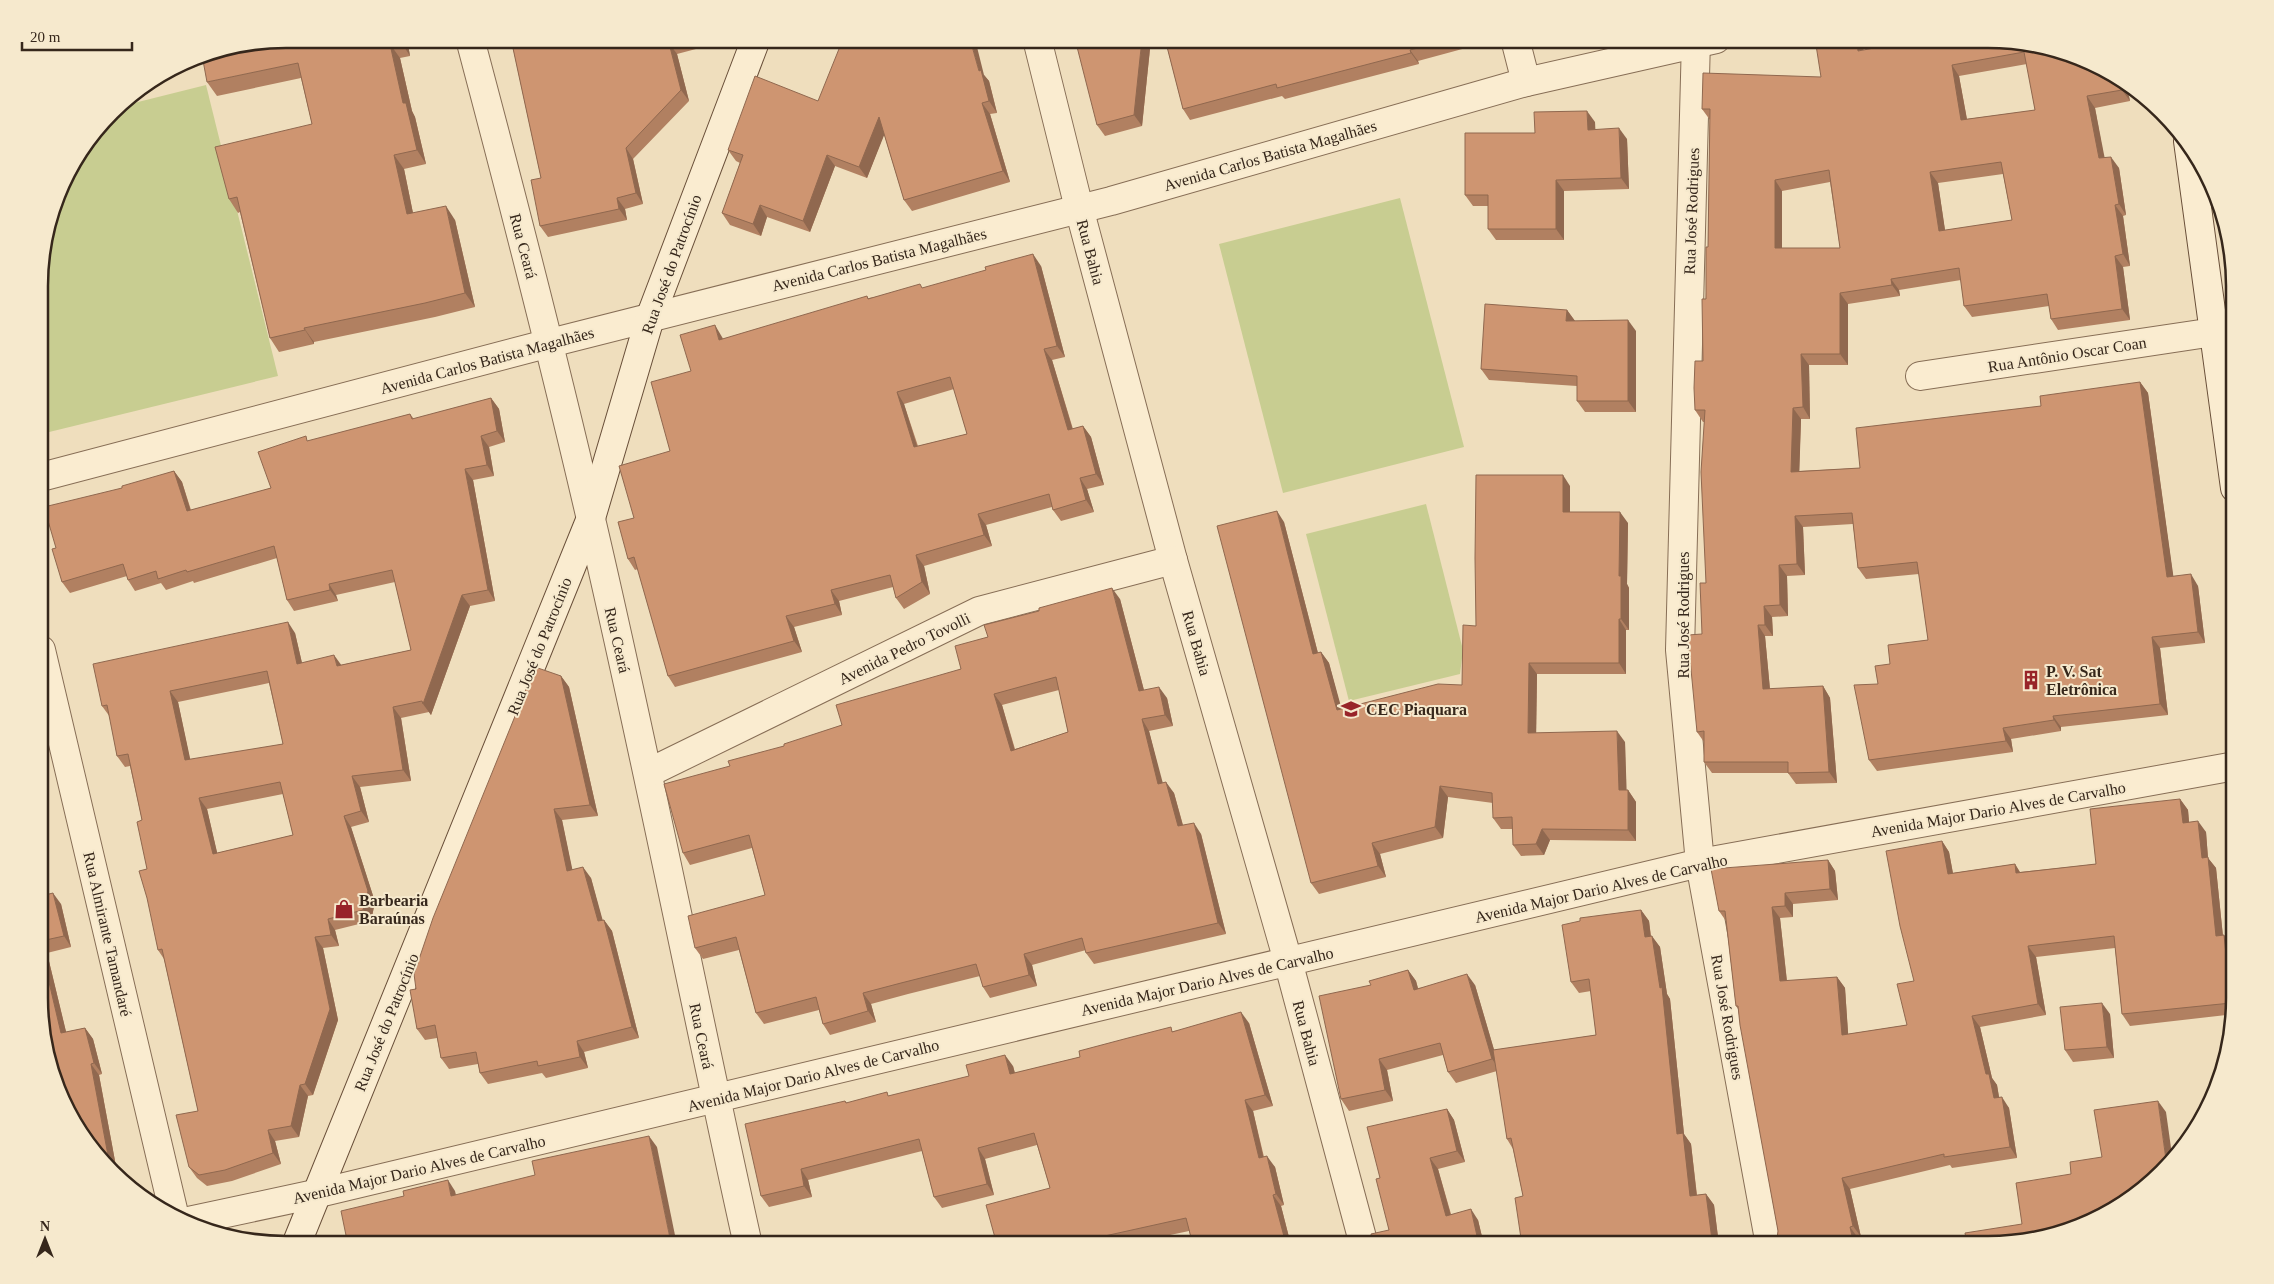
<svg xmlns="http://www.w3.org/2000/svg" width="2274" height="1284" font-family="Georgia,serif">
<rect width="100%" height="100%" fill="#efdebd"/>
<g fill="#c8cd91">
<polygon points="206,85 278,376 41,434 41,253 64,176 118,107"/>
<polygon points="1400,198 1464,447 1283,493 1219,244"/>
<polygon points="1426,504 1463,650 1460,674 1349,701 1306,534"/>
</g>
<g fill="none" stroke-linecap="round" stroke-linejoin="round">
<defs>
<g id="street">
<path d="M470 39C512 197 553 356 590 515 647 758 694 1002 748 1245"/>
<polyline points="1037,39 1079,208 1173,560 1288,961 1364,1245"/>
<polyline points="1515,39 1526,82"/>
<polyline points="1696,39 1680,650 1700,863 1770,1245"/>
<polyline points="1920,376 2214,332"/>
<polyline points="41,477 550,343 1111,201 1526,82 1716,39"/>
<polyline points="41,650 175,1218"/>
<polyline points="648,773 979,611 1173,560"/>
<polyline points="184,1222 315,1194 1700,863 2235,766"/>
</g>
<g id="secondary">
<polyline points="2188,141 2235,488"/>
<polyline points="296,1245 591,518 650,318 756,39"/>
</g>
</defs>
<use href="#street" stroke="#876e56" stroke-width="30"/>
<use href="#secondary" stroke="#694f39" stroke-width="30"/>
<use href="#street" stroke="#faecd0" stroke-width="28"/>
<use href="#secondary" stroke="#faecd0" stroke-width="28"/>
</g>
<g fill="#b18061" fill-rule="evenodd">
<polygon points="407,39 410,56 400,58 412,111 415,117 426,164 404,169 413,213 455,220 475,307 435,317 314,342 314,344 279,352 270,338 240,212 238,213 229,199 312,124 301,78 217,96 207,82"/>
<polygon points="511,39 694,39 696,49 677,54 689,101 633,159 643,204 625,209 627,220 548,237 540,226 541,178"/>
<polygon points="1151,39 1142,126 1105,136 1097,125"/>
<polygon points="1165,39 1464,39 1466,48 1418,61 1419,64 1285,99 1282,96 1190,120 1183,109"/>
<path d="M1989 39 2112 72 2126 83 2130 101 2095 108 2104 158 2119 168 2126 215 2123 216 2130 266 2123 267 2130 320 2058 330 2051 319 2049 306 1972 317 1964 306 1961 280 1899 290 1900 296 1848 304V365H1809L1810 419H1801L1799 471 1860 468 2041 406 2140 382 2148 393 2173 576 2198 586 2205 643 2160 648 2168 715 2061 727V731L2011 739 2013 752 1877 771 1869 760 1878 684 1890 664 1928 640 1919 574 1866 579 1858 568 1853 524 1803 527 1805 575 1787 576 1788 616 1772 617 1773 636H1765L1770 689 1823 686 1830 698 1837 783 1796 784 1788 773H1712L1704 762V742L1697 732 1702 634 1706 583 1704 422H1703L1695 410 1703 361 1708 247 1710 120 1702 109 1821 77 1864 50ZM2027 64 2035 110 1967 119 1959 76ZM2003 174 2012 220 1945 231 1938 183ZM1830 182 1840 248H1782V191Z"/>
<polygon points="984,75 989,81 997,113 990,114 1010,182 912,211 904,200 884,134 867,178 835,166 810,232 767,217 761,236 730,225 722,213 740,163 736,161 728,150 818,101"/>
<polygon points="1595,122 1595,129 1627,139 1629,189 1564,191 1564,240 1496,240 1488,229 1488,206 1473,206 1465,195 1535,133"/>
<path d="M1041 266 1065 357 1052 360 1073 429 1083 426 1091 437 1104 485 1087 489 1094 512 1061 521 1053 510 1052 507 986 525 992 546 924 566 930 594 904 609 896 598 893 587 839 601 842 615 794 627 802 652 675 687 668 676 638 569 635 570 628 559 634 518 670 451 691 371 722 337 723 339 869 298ZM954 389 967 434 918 446 904 404Z"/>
<polygon points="1567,310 1575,321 1636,331 1636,412 1585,412 1577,401 1577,386 1489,380 1481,369"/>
<path d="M491 398 499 409 505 442 489 447 494 476 473 480 495 601 470 606 431 715 429 712 401 718 411 781 360 787 369 822 351 827 375 902 371 921 335 930 339 946 323 948 338 1020 313 1095 308 1096 299 1137 275 1141 281 1164 232 1181 207 1186 197 1178 189 1167 198 1111 164 959 158 950 147 869 142 820 130 766 125 767 117 756 110 717 102 706 295 633 302 663 341 665 411 650 395 582 336 595 338 601 294 611 287 600 277 558 194 583 193 581 166 590 161 583 135 591 128 580 127 576 70 593 62 582 56 548 122 488 174 471 182 482 191 510 271 488 309 441 410 414 414 419ZM269 683 283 744 190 760 178 702ZM283 794 293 835 217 853 207 809Z"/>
<polygon points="1570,486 1570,512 1628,523 1627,584 1629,588 1629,630 1626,630 1626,674 1537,674 1536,733 1625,742 1626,790 1628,790 1636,802 1636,841 1550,840 1544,855 1521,856 1513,845 1513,829 1501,829 1493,818 1493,803 1448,797 1443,838 1380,854 1386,877 1319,894 1311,883 1284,522 1318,653 1321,652 1329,663 1341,709 1462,685 1476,626"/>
<path d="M1120 599 1144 690 1167 698 1173 726 1149 731 1162 783 1174 793 1183 825 1201 834 1226 934 1094 964 1086 953V950L1032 965 1037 986 990 998 983 987 980 976 908 994 871 1004 876 1022 830 1035 823 1024 819 1010 764 1024 756 1013 739 950 703 959 695 948 765 895 752 848 690 865 683 853 730 766 842 725 961 669ZM1059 690 1068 732 1015 749 1002 705Z"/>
<polygon points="561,676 569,687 598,816 562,820 572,870 591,878 602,920 604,920 612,931 639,1038 584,1052 588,1068 546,1078 542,1073 488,1084 480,1073 478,1064 449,1069 441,1058 437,1038 425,1040 417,1029 416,989"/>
<polygon points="2180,799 2188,810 2189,822 2206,832 2208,858 2216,868 2223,936 2232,947 2235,972 2235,1014 2130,1026 2122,1014 2115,948 2036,957 2046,1015 1980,1027 1992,1078 1997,1085 1999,1097 2009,1108 2017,1158 1952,1168 1950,1165 1850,1189 1861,1237 1858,1238 1859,1245 1773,1245 1777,1239 1778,1231 1738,1009 1736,1006 1726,921 1719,911 1828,860 1835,871 1838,900 1793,904 1793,917 1780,918 1787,981 1837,977 1845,988 1848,1034 1907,1025 1914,981 1942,841 1949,852 1953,873 2015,864 2020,872 2096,864"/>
<polygon points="41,894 41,896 61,904 71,947 47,953 66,1032 85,1028 93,1039 102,1074 99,1075 118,1177 117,1177 80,1136 41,1031"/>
<polygon points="1641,910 1649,921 1651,936 1660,947 1667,994 1670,999 1684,1134 1691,1144 1697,1195 1706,1194 1714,1205 1719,1245 1522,1245 1523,1196 1513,1149 1507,1139 1497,1071 1456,1083 1448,1072 1443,1055 1387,1070 1393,1101 1349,1111 1341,1099 1371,985 1408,970 1416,981 1418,988 1475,985 1494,1050 1596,1035 1591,991 1579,993 1571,982"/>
<polygon points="2110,1014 2114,1058 2073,1062 2065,1050"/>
<polygon points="1249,1023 1273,1106 1253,1111 1264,1157 1275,1167 1284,1205 1281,1206 1291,1245 1193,1245 1189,1231 1123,1245 997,1245 1050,1188 1037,1145 985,1159 994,1195 942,1208 934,1197 922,1151 808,1180 812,1197 769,1207 761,1196 845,1101 847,1103 890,1096 1013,1066 1015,1073 1080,1057 1174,1031"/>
<polygon points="1447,1109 1454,1120 1465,1162 1438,1169 1451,1214 1478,1220 1484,1245 1373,1245 1389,1230 1380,1178"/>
</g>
<g fill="#90684f">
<polygon points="400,39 407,39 410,56 401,42"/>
<polygon points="689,39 694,39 696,49"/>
<polygon points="970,39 975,39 984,75 989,81 997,113 989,101 979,71"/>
<polygon points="1142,39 1151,39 1142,126 1134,115"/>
<polygon points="1460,39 1464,39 1466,48"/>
<polygon points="1856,39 1864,50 1858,51"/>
<polygon points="669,43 677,54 689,101 681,90"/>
<polygon points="390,44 400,58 412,111 415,117 426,164 417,150 403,103"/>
<polygon points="1410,50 1418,61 1419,64 1411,53"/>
<polygon points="1952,65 1959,76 1969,131 1961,120"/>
<polygon points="2120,78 2126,83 2130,101 2122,90"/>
<polygon points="2087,96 2095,108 2107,170 2099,158"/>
<polygon points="982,103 990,114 1010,182 1003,171"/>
<polygon points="1587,111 1595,122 1596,141 1588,130"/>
<polygon points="879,117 887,128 867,178 859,167"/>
<polygon points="1619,128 1627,139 1629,189 1621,178"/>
<polygon points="626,148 633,159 643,204 636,193"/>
<polygon points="394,155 404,169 416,228 407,214"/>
<polygon points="827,155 835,166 810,232 803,221"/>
<polygon points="2111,157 2119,168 2126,215 2119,204"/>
<polygon points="1930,172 1938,183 1947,243 1939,231"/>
<polygon points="1556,180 1564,191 1564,240 1556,229"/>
<polygon points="1775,180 1782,191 1782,259 1775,248"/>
<polygon points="617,198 625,209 627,220 619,209"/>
<polygon points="760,205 767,217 761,236 753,224"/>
<polygon points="2115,205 2123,216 2130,266 2123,254"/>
<polygon points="446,206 455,220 475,307 465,293"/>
<polygon points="1033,254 1041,266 1065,357 1057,346"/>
<polygon points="2115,256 2123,267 2130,320 2122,309"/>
<polygon points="1891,279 1899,290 1900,296 1892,285"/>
<polygon points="1840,293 1848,304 1848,365 1840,354"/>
<polygon points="1567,310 1575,321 1566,321"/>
<polygon points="1628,320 1636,331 1636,412 1628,401"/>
<polygon points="715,325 722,337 726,351 719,340"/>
<polygon points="304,328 314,342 314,344 305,330"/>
<polygon points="1044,349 1052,360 1076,441 1068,430"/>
<polygon points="1801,354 1809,365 1810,419 1803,407"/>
<polygon points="2140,382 2148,393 2175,588 2167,577"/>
<polygon points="897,392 904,404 921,459 914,447"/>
<polygon points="491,398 499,409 505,442 497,431"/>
<polygon points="1793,408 1801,419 1799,483 1791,472"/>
<polygon points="1083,426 1091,437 1104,485 1096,474"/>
<polygon points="481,436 489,447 494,476 487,465"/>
<polygon points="465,469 473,480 495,601 488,590"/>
<polygon points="174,471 182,482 194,522 187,511"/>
<polygon points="1563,475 1570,486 1570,523 1563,512"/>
<polygon points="1080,478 1087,489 1094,512 1086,500"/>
<polygon points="1277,511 1284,522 1321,665 1313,654"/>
<polygon points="1620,512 1628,523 1627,584 1629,588 1629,630 1621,619 1619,576"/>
<polygon points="978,514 986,525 992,546 984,535"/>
<polygon points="1795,516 1803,527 1805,575 1797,564"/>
<polygon points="916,555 924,566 930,594 922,582"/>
<polygon points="1779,565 1787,576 1788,616 1780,605"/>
<polygon points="2191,574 2198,586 2205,643 2198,632"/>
<polygon points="329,584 336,595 338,601 330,590"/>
<polygon points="1112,588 1120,599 1147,702 1139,691"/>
<polygon points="831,590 839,601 842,615 835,604"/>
<polygon points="462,595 470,606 431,715 423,704"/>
<polygon points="1764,606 1772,617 1773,636 1765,625"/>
<polygon points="786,616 794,627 802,652 794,641"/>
<polygon points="1619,619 1626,630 1626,674 1619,663"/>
<polygon points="288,622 295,633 305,676 297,664"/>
<polygon points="1758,625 1765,636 1771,701 1763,689"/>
<polygon points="2152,637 2160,648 2168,715 2160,704"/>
<polygon points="1321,652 1329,663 1345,721 1337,710"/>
<polygon points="334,655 342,666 337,666"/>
<polygon points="1529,663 1537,674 1536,744 1528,733"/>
<polygon points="561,676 569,687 598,816 590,805"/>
<polygon points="1823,686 1830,698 1837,783 1829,772"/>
<polygon points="1159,687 1167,698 1173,726 1165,715"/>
<polygon points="170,691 178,702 193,772 185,760"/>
<polygon points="994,694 1002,705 1018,762 1011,751"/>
<polygon points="393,707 401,718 411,781 403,770"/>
<polygon points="2053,716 2061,727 2061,731 2054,720"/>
<polygon points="1142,719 1149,731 1166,795 1158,784"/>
<polygon points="2003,728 2011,739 2013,752 2006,741"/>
<polygon points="1617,731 1625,742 1627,801 1619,790"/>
<polygon points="352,776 360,787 369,822 361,811"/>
<polygon points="1166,782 1174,793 1186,837 1178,826"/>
<polygon points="1440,786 1448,797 1443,838 1435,827"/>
<polygon points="1628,790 1636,802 1636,841 1628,830"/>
<polygon points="199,798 207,809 220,865 213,854"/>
<polygon points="2180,799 2188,810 2190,834 2183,823"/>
<polygon points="554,809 562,820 575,882 567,871"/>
<polygon points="344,816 351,827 375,902 371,921 363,910"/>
<polygon points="2198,821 2206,832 2208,858 2216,868 2224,947 2216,936 2202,858"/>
<polygon points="1194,823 1201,834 1226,934 1218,923"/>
<polygon points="1542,829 1550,840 1544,855 1536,844"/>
<polygon points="1942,841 1949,852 1955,885 1948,874"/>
<polygon points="1372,843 1380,854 1386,877 1378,866"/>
<polygon points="1828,860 1835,871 1838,900 1830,889"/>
<polygon points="2015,864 2022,876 2016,873"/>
<polygon points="583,867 591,878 606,932 598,921"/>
<polygon points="53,893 61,904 71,947 64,936"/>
<polygon points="1785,893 1793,904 1793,917 1785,906"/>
<polygon points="1772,907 1780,918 1788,992 1780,981"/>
<polygon points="1641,910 1649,921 1652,948 1645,937"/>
<polygon points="328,919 335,930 339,946 331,935"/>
<polygon points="604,920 612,931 639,1038 632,1027"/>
<polygon points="2224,935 2232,947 2235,972 2235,1008 2231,1003"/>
<polygon points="1652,936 1660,947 1667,994 1670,999 1684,1134 1691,1144 1698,1207 1690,1196 1677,1134 1660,988"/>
<polygon points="315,937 323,948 338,1020 313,1095 305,1084"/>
<polygon points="41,944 47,953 69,1044 61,1033 41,948"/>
<polygon points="2028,946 2036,957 2046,1015 2038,1004"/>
<polygon points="1024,954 1032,965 1037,986 1029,975"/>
<polygon points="1408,970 1416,981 1421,1001 1414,990"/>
<polygon points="1467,974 1475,985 1500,1070 1492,1059"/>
<polygon points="1837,977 1845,988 1849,1046 1842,1035"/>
<polygon points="863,993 871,1004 876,1022 868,1011"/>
<polygon points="2102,1003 2110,1014 2114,1058 2107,1047"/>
<polygon points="1241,1012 1249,1023 1273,1106 1265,1095"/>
<polygon points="1972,1016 1980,1027 1992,1078 1997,1085 2001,1109 1994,1098 1986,1074"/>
<polygon points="85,1028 93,1039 102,1074 94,1063"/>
<polygon points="577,1041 584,1052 588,1068 580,1057"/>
<polygon points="1005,1055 1013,1066 1018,1086 1010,1074"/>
<polygon points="1379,1059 1387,1070 1393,1101 1385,1090"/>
<polygon points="91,1064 99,1075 118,1177 110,1166"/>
<polygon points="300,1085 308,1096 299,1137 291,1126"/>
<polygon points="2002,1097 2009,1108 2017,1158 2010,1147"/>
<polygon points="1245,1100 1253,1111 1266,1169 1259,1158"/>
<polygon points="2158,1101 2166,1112 2173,1162 2167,1167"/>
<polygon points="1447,1109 1454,1120 1465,1162 1457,1151"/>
<polygon points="268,1130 275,1141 281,1164 273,1153"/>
<polygon points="649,1136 657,1147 677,1245 672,1245 671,1243"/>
<polygon points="978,1148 985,1159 994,1195 987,1184"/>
<polygon points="1267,1156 1275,1167 1284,1205 1276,1194"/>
<polygon points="1430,1158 1438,1169 1454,1227 1446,1216"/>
<polygon points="801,1169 808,1180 812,1197 804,1186"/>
<polygon points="1842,1178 1850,1189 1861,1237 1853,1226"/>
<polygon points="448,1180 455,1191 459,1207 451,1196"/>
<polygon points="1706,1194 1714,1205 1719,1245 1715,1245 1712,1240"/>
<polygon points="1273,1195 1281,1206 1291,1245 1286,1245"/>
<polygon points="1471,1209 1478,1220 1484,1245 1479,1245"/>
<polygon points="1850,1227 1858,1238 1859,1245 1854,1245"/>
</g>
<g fill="#ce9571" stroke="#90684f" fill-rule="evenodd">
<polygon points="285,39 400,39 401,42 390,44 403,103 406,103 417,150 394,155 407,214 446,206 465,293 425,303 304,328 305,330 270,338 237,197 229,199 215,147 312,124 298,63 207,82 202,55"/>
<polygon points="511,39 685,39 669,43 681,90 626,148 636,193 617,198 619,209 540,226 531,180 541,178"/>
<polygon points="843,39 970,39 979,71 981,70 989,101 982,103 1003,171 904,200 879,117 859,167 827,155 803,221 760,205 753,224 722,213 743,155 728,150 755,76 818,101"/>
<polygon points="1075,39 1142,39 1134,115 1097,125"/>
<polygon points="1165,39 1453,39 1410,50 1411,53 1277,88 1276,84 1183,109"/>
<path d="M1854 39H1856L1858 51 1922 39H1989L2053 47 2112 72 2120 78 2122 90 2087 96 2099 158 2111 157 2119 204 2115 205 2123 254 2115 256 2122 309 2051 319 2047 294 1964 306 1959 268 1891 279 1892 285 1840 293V354H1801L1803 407 1793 408 1791 472 1860 468 1856 428 2041 406 2040 396 2140 382 2167 577 2191 574 2198 632 2152 637 2160 704 2053 716 2054 720 2003 728 2006 741 1869 760 1854 685 1878 684 1875 666 1890 664 1888 645 1928 640 1917 562 1858 568 1852 513 1795 516 1797 564 1779 565 1780 605 1764 606 1765 625H1758L1763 689 1823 686 1829 772 1788 773V762H1704V731L1697 732 1688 638V635L1702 634 1700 583H1706L1701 472 1705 410H1695L1694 388 1695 361H1703L1702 299H1706V247H1708L1710 109H1702L1703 73 1821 77 1816 45ZM2024 52 2035 110 1961 120 1952 65ZM2001 162 2012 220 1939 231 1930 172ZM1829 170 1840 248H1775V180Z"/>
<polygon points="1587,111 1588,130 1619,128 1621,178 1556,180 1556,229 1488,229 1488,195 1465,195 1465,133 1535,133 1534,112"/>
<path d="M1033 254 1057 346 1044 349 1068 430 1083 426 1096 474 1080 478 1086 500 1053 510 1049 494 978 514 984 535 916 555 922 582 896 598 890 575 831 590 835 604 786 616 794 641 668 676 634 557 628 559 618 522 634 518 619 466 670 451 651 382 691 371 680 335 715 325 719 340 867 296 868 299 920 284 922 288 986 270 985 267ZM950 377 967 434 914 447 897 392Z"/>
<polygon points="1485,304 1567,310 1566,321 1628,320 1628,401 1577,401 1577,376 1481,369"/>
<path d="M491 398 497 431 481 436 487 465 465 469 488 590 462 595 423 704 422 701 393 707 403 770 352 776 361 811 344 816 368 891 363 910 328 919 331 935 315 937 330 1009 305 1084 300 1085 291 1126 268 1130 273 1153 225 1170 199 1175 189 1167 176 1115 198 1111 162 949 158 950 147 898 139 871 147 869 137 822 142 820 128 754 117 756 107 705 102 706 93 664 288 622 297 664 334 655 337 666 411 650 392 570 329 584 330 590 287 600 274 546 187 572 186 570 158 579 156 571 128 580 123 564 62 582 52 549 56 548 44 507 122 488V486L174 471 187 511 271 488 258 452 306 436 307 441 410 414 412 419ZM267 671 283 744 185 760 170 691ZM280 782 293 835 213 854 199 798Z"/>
<polygon points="1476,475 1563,475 1563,512 1620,512 1619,576 1621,576 1621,619 1619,619 1619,663 1529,663 1528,733 1617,731 1619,790 1628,790 1628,830 1542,829 1536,844 1513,845 1512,817 1493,818 1492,793 1440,786 1435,827 1372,843 1378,866 1311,883 1217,526 1277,511 1313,654 1321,652 1337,710 1438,684 1462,685 1463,625 1476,626 1475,558"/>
<path d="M1112 588 1139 691 1159 687 1165 715 1142 719 1158 784 1166 782 1178 826 1194 823 1218 923 1086 953 1082 938 1024 954 1029 975 983 987 976 964 901 983 863 993 868 1011 823 1024 816 997 756 1013 736 937 695 948 688 916 765 895 749 835 683 853 664 784 730 766 728 761 784 746V744L842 725 836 705 961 669 955 646 988 637 984 625 1039 611V608ZM1056 677 1068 732 1011 751 994 694Z"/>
<polygon points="535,667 561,676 590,805 554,809 567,871 583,867 598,921 604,920 632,1027 577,1041 580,1057 538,1066 537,1061 480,1073 476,1052 441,1058 435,1025 417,1029 410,990 416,989 414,974 433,918"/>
<polygon points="2180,799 2183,823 2198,821 2202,858 2208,857 2216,936 2224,935 2231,1003 2122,1014 2114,936 2028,946 2038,1004 1972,1016 1986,1074 1989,1074 1994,1098 2002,1097 2010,1147 1944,1157 1944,1154 1842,1178 1853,1226 1850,1227 1854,1245 1790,1245 1790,1241 1773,1245 1777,1239 1778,1231 1740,1025 1738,1006 1736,1006 1735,998 1725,911 1719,911 1711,869 1828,860 1830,889 1785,893 1785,906 1772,907 1780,981 1837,977 1842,1035 1907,1025 1897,984 1914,981 1900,926 1886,851 1942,841 1948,874 2015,864 2016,873 2096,864 2090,809"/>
<polygon points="53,893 64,936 41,941 41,896"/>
<polygon points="1641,910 1645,937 1652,936 1660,988 1662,987 1677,1134 1683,1133 1690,1196 1706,1194 1712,1240 1671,1245 1522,1245 1515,1198 1523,1196 1511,1138 1507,1139 1493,1050 1596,1035 1589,979 1571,982 1562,925 1580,921 1580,918"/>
<polygon points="41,948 61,1033 85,1028 94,1063 91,1064 110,1166 107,1167 80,1136 52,1078 41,1031"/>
<polygon points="1408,970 1414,990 1467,974 1492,1059 1448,1072 1440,1043 1379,1059 1385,1090 1341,1099 1319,996 1371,985 1369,981"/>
<polygon points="2102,1003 2107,1047 2065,1050 2060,1007"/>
<polygon points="1241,1012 1265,1095 1245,1100 1259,1158 1267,1156 1276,1194 1273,1195 1286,1244 1193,1245 1186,1218 1064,1245 997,1245 986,1205 1050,1188 1034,1133 978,1148 987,1184 934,1197 919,1139 801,1169 804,1186 761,1196 745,1124 845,1101 846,1103 887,1092 888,1096 969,1076 966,1065 1005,1055 1010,1074 1080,1057 1079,1051 1128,1038 1171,1027 1172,1032"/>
<polygon points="2158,1101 2167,1167 2125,1204 2068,1232 2005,1245 1967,1245 1965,1233 2022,1224 2016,1183 2071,1174 2070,1162 2102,1157 2094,1110"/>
<polygon points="1447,1109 1457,1151 1430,1158 1446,1216 1471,1209 1479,1245 1373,1245 1371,1234 1389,1230 1376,1179 1380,1178 1367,1127"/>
<polygon points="649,1136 671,1243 666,1244 666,1245 348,1245 341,1211 404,1196 403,1191 448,1180 451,1196 535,1175 532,1161"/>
<polygon points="869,1239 871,1245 845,1245"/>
</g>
<defs>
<symbol id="building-bare" viewBox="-9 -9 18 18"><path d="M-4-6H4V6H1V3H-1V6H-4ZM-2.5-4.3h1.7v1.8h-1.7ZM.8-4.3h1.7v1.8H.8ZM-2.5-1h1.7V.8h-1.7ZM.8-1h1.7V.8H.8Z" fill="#982429" stroke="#f6e9cd" stroke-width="2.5" paint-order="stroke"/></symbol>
<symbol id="school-bare" viewBox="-9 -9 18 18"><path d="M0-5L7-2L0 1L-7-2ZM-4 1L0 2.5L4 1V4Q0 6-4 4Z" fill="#982429" stroke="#f6e9cd" stroke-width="2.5" paint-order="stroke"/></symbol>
<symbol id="shop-bare" viewBox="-9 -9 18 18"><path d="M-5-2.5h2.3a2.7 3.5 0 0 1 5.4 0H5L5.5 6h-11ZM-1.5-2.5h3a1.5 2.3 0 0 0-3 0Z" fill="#982429" stroke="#f6e9cd" stroke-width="2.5" paint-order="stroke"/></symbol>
</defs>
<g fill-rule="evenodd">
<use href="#building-bare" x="2017" y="666" width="28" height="28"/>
<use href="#school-bare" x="1337" y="695" width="28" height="28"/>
<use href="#shop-bare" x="330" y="895" width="28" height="28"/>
</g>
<g text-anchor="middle" stroke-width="4" stroke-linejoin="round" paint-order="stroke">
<g font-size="16" fill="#36271b" stroke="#f6e9cd">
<text transform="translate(1270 155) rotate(-16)" y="6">Avenida Carlos Batista Magalhães</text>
<text transform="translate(1691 211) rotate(-88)" y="6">Rua José Rodrigues</text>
<text transform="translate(524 246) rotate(75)" y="6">Rua Ceará</text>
<text transform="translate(1091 252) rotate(75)" y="6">Rua Bahia</text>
<text transform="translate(879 259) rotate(-14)" y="6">Avenida Carlos Batista Magalhães</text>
<text transform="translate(671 264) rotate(-70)" y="6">Rua José do Patrocínio</text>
<text transform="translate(2067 354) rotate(-9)" y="6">Rua Antônio Oscar Coan</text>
<text transform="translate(487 360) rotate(-15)" y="6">Avenida Carlos Batista Magalhães</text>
<text transform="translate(1683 615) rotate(-90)" y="6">Rua José Rodrigues</text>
<text transform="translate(618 640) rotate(77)" y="6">Rua Ceará</text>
<text transform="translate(1197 643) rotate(74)" y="6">Rua Bahia</text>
<text transform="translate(539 646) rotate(-68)" y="6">Rua José do Patrocínio</text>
<text transform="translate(904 648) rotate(-26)" y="6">Avenida Pedro Tovolli</text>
<text transform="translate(1998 809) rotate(-10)" y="6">Avenida Major Dario Alves de Carvalho</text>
<text transform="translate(1601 888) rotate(-13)" y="6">Avenida Major Dario Alves de Carvalho</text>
<text transform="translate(108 934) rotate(77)" y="6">Rua Almirante Tamandaré</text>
<text transform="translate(1207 981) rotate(-13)" y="6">Avenida Major Dario Alves de Carvalho</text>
<text transform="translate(1728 1017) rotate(80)" y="6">Rua José Rodrigues</text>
<text transform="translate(386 1022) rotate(-68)" y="6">Rua José do Patrocínio</text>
<text transform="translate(1307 1033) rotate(75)" y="6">Rua Bahia</text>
<text transform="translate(702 1036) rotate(78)" y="6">Rua Ceará</text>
<text transform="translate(813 1075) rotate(-14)" y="6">Avenida Major Dario Alves de Carvalho</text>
<text transform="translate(419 1169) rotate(-13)" y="6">Avenida Major Dario Alves de Carvalho</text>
</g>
<g font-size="16" font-weight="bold" fill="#36271b" stroke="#f6e9cd" text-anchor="start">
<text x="2046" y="677">P. V. Sat<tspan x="2046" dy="18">Eletrônica</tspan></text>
<text x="1366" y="715">CEC Piaquara</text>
<text x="359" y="906">Barbearia<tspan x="359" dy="18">Baraúnas</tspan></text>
</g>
</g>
<path d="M0 0H2274V1284H0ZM286 48H1988A238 238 0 0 1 2226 286V998A238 238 0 0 1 1988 1236H286A238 238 0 0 1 48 998V286A238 238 0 0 1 286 48Z" fill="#f6e9cd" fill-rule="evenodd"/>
<path fill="none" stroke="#36271b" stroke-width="2.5" d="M286 48H1988A238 238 0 0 1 2226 286V998A238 238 0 0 1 1988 1236H286A238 238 0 0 1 48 998V286A238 238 0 0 1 286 48Z"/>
<g transform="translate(45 1239)" stroke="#f6e9cd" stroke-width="4" paint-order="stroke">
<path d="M0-4L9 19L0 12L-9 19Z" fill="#36271b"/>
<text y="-8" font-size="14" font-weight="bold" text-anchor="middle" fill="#36271b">N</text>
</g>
<path d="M22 42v8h110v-8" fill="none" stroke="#36271b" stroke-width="2.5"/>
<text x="30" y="42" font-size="15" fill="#36271b" stroke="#f6e9cd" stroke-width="4" paint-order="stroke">20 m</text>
</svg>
